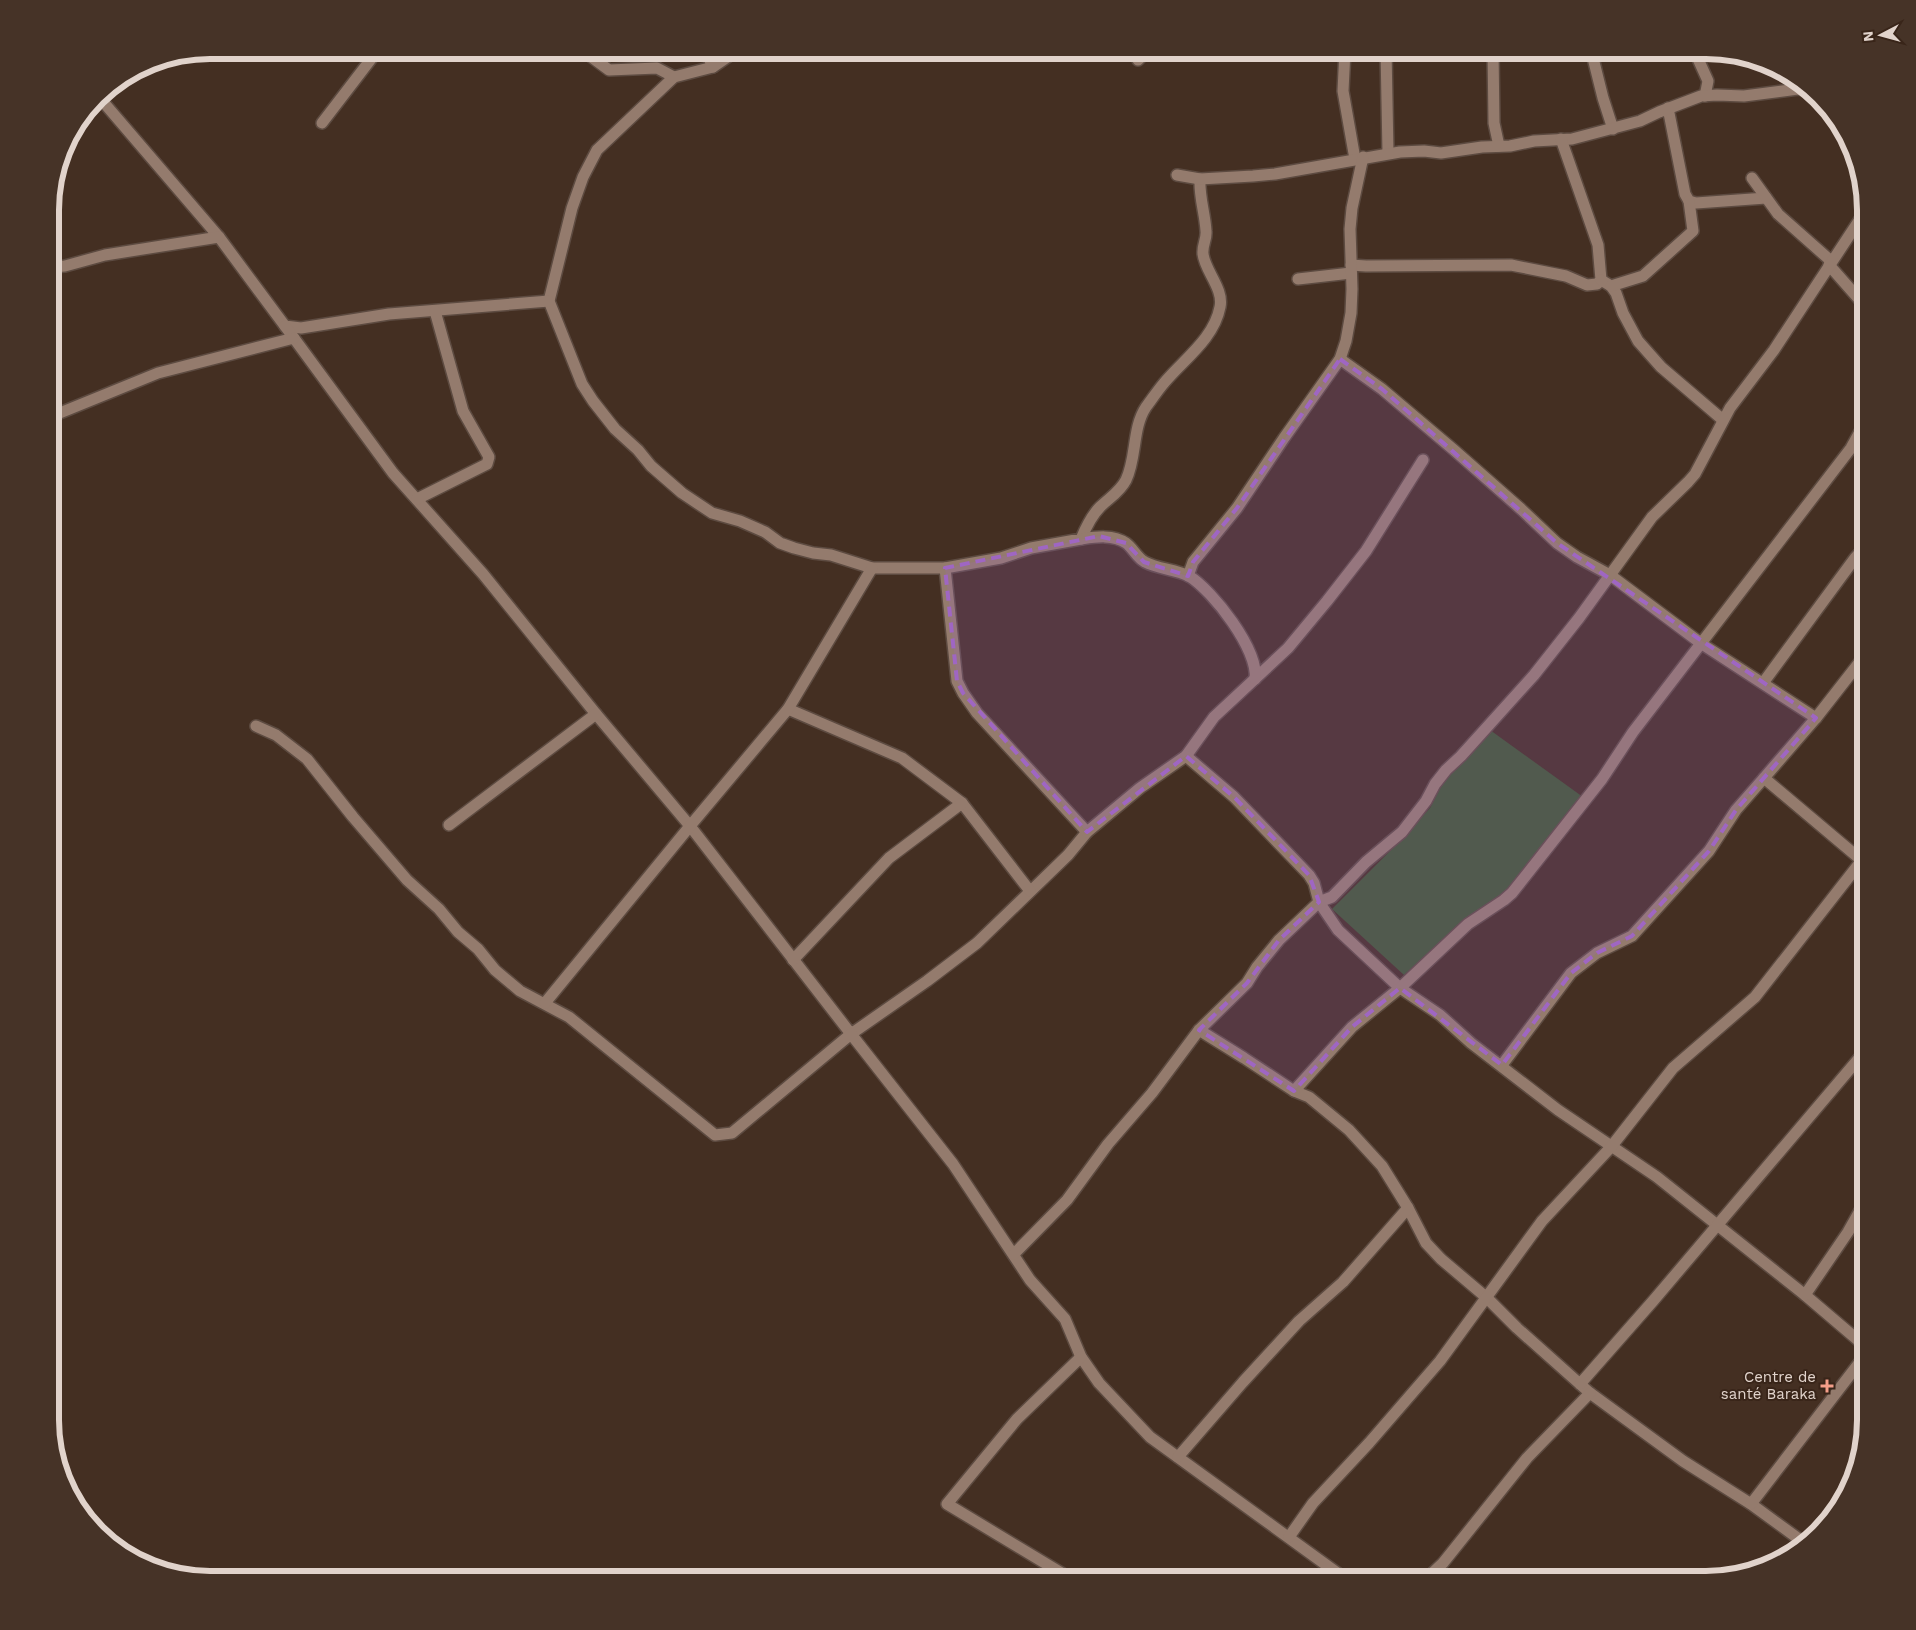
<svg xmlns="http://www.w3.org/2000/svg" width="1916" height="1630" font-family="'Work Sans',sans-serif">
<rect width="100%" height="100%" fill="#442f22"/>
<polygon fill="#3e5831" points="1490,730 1583,797 1499,899 1460,924 1404,975 1332,909 1389,852 1430,808 1446,777"/>
<g fill="none" stroke-linecap="round" stroke-linejoin="round">
<defs>
<g id="street">
<polyline points="582,50 609,70 657,68 674,77"/>
<polyline points="705,50 713,67"/>
<path d="M744 50 729 56 713 67 674 77 597 150 583 177 572 208 549 301 582 384 593 401 615 429 638 450 651 466 682 493 712 513 740 521 765 532 780 543 794 548 813 553 831 555 872 568H945L1001 558 1031 548 1081 539C1086 527 1091 516 1100 507 1109 498 1120 492 1126 480 1137 457 1132 428 1146 407 1152 399 1158 390 1164 383 1183 360 1214 339 1220 307 1224 289 1205 271 1203 254 1202 245 1207 239 1206 231 1205 213 1199 197 1200 179"/>
<polyline points="1345,50 1343,91 1355,159"/>
<polyline points="1386,50 1388,153"/>
<polyline points="1493,50 1494,123 1499,146"/>
<polyline points="1591,50 1603,98 1613,129"/>
<polyline points="1694,50 1708,81 1705,96"/>
<polyline points="1138,60 1148,50"/>
<polyline points="99,97 219,237 285,326 301,328 389,314 549,301"/>
<polyline points="1668,108 1685,194 1689,201 1696,203 1766,198"/>
<polyline points="322,123 378,50"/>
<polyline points="1177,175 1200,179 1253,176 1275,174 1400,152 1424,151 1441,153 1482,147 1510,146 1534,141 1572,139 1640,121 1659,112 1701,96 1717,95 1744,96 1798,89 1812,90"/>
<polyline points="1752,178 1778,214 1831,261"/>
<polyline points="1351,265 1366,266 1511,265 1566,276 1587,285 1597,284 1601,280 1598,245 1561,139"/>
<polyline points="1829,265 1866,307"/>
<polyline points="50,267 65,266 105,255 219,237"/>
<polyline points="1298,279 1351,273"/>
<polyline points="1601,280 1611,286 1616,293 1623,313 1638,341 1661,367 1723,420"/>
<polyline points="1611,286 1643,276 1693,231 1689,201"/>
<polyline points="285,326 393,473 483,574 596,714 690,826 851,1034 927,981 977,943 1068,855 1087,832 1140,788 1186,756 1214,717 1288,648 1327,601 1366,551 1423,460"/>
<polyline points="1340,359 1382,389 1454,450 1521,509 1557,543 1577,557 1610,575 1702,644 1816,718 1764,778 1866,864"/>
<polyline points="50,417 158,373 294,338"/>
<polyline points="417,499 487,464 489,457 463,411 435,311"/>
<path d="M1081 539C1095 537 1113 534 1126 543 1133 548 1137 558 1145 562 1158 569 1175 569 1189 576 1213 591 1259 650 1255 679"/>
<polyline points="945,568 957,681 963,693 977,713 1087,832"/>
<polyline points="1188,576 1193,562 1237,508 1284,438 1340,359 1346,341 1351,313 1352,289 1350,229 1352,208 1363,157"/>
<polyline points="1763,683 1855,558 1866,546"/>
<polyline points="788,709 902,758 962,803 1030,891"/>
<polyline points="1816,718 1866,654"/>
<polyline points="256,726 276,735 307,759 353,817 407,880 439,909 458,932 478,949 495,970 520,991 569,1017 715,1135 732,1133 851,1034 953,1164 1030,1280 1065,1319 1081,1357 1099,1383 1150,1437 1347,1580"/>
<polyline points="1186,756 1234,797 1309,875 1314,883 1319,902 1338,930 1400,988 1440,1015 1471,1043 1558,1110 1657,1177 1805,1295 1866,1347"/>
<polyline points="449,825 596,714"/>
<polyline points="793,960 889,858 962,803"/>
<polyline points="545,1003 690,826 788,709 872,568"/>
<polyline points="1199,1030 1244,1058 1294,1091 1309,1097 1349,1130 1382,1166 1408,1208 1426,1243 1441,1259 1487,1298 1517,1328 1590,1393 1683,1461 1751,1504 1803,1542"/>
<polyline points="1502,1065 1571,973 1597,953 1632,936 1709,851 1736,810 1764,778"/>
<polyline points="1294,1091 1352,1027 1400,988 1468,924 1504,900 1512,893 1602,779 1633,732 1851,448 1866,421"/>
<polyline points="1014,1254 1067,1200 1108,1144 1152,1093 1199,1030 1247,983 1257,967 1279,940 1319,902 1332,897 1366,862 1402,832 1426,801 1435,784 1446,770 1461,756 1534,675 1579,618 1652,517 1688,482 1695,474 1730,408 1774,350 1866,210"/>
<polyline points="1805,1295 1848,1232 1866,1200"/>
<polyline points="1580,1384 1653,1301 1866,1050"/>
<polyline points="1178,1457 1243,1382 1299,1321 1343,1282 1408,1208"/>
<polyline points="1751,1504 1866,1354"/>
<polyline points="1289,1537 1313,1503 1369,1443 1440,1361 1542,1221 1611,1147 1673,1068 1755,997 1866,855"/>
<polyline points="1073,1580 947,1504 1017,1419 1081,1357"/>
<polyline points="1425,1580 1443,1563 1527,1458 1590,1393"/>
</g>
</defs>
<use href="#street" stroke="#5d4b41" stroke-width="14"/>
<use href="#street" stroke="#947b6d" stroke-width="11"/>
</g>
<path fill="#9f66c3" fill-opacity="0.2" stroke="#9f66c3" stroke-width="4" stroke-dasharray="10 6" stroke-linejoin="round" d="M1340 359 1382 389 1557 543 1816 718 1736 810 1709 851 1632 936 1597 953 1571 973 1502 1065 1400 988 1352 1027 1294 1091 1199 1030 1247 983 1279 940 1319 902 1309 875 1234 797 1186 756 1087 832 963 693 957 681 945 568 1099 536 1126 543 1144 562 1188 576 1193 562 1237 508Z"/>
<path fill="#f49e89" stroke="#392519" stroke-width="2" d="M1824.5 1378.5h5v5h5v5h-5v5h-5v-5h-5v-5h5z"/>
<g text-anchor="middle" stroke-width="4" stroke-linejoin="round" paint-order="stroke">
<g font-size="15" fill="#e1d3cb" stroke="#392519" text-anchor="end">
<text x="1816" y="1382">Centre de<tspan x="1816" dy="17">santé Baraka</tspan></text>
</g>
</g>
<path d="M0 0H1916V1630H0ZM210 59H1706A151 151 0 0 1 1857 210V1420A151 151 0 0 1 1706 1571H210A151 151 0 0 1 59 1420V210A151 151 0 0 1 210 59Z" fill="#463327" fill-rule="evenodd"/>
<path fill="none" stroke="#e1d3cb" stroke-width="6" d="M210 59H1706A151 151 0 0 1 1857 210V1420A151 151 0 0 1 1706 1571H210A151 151 0 0 1 59 1420V210A151 151 0 0 1 210 59Z"/>
<g transform="translate(1881 35) rotate(264)" stroke="#392519" stroke-width="4" paint-order="stroke">
<path d="M0-4L9 19L0 12L-9 19Z" fill="#e1d3cb"/>
<text y="-8" font-size="14" font-weight="bold" text-anchor="middle" fill="#e1d3cb">N</text>
</g>
</svg>
